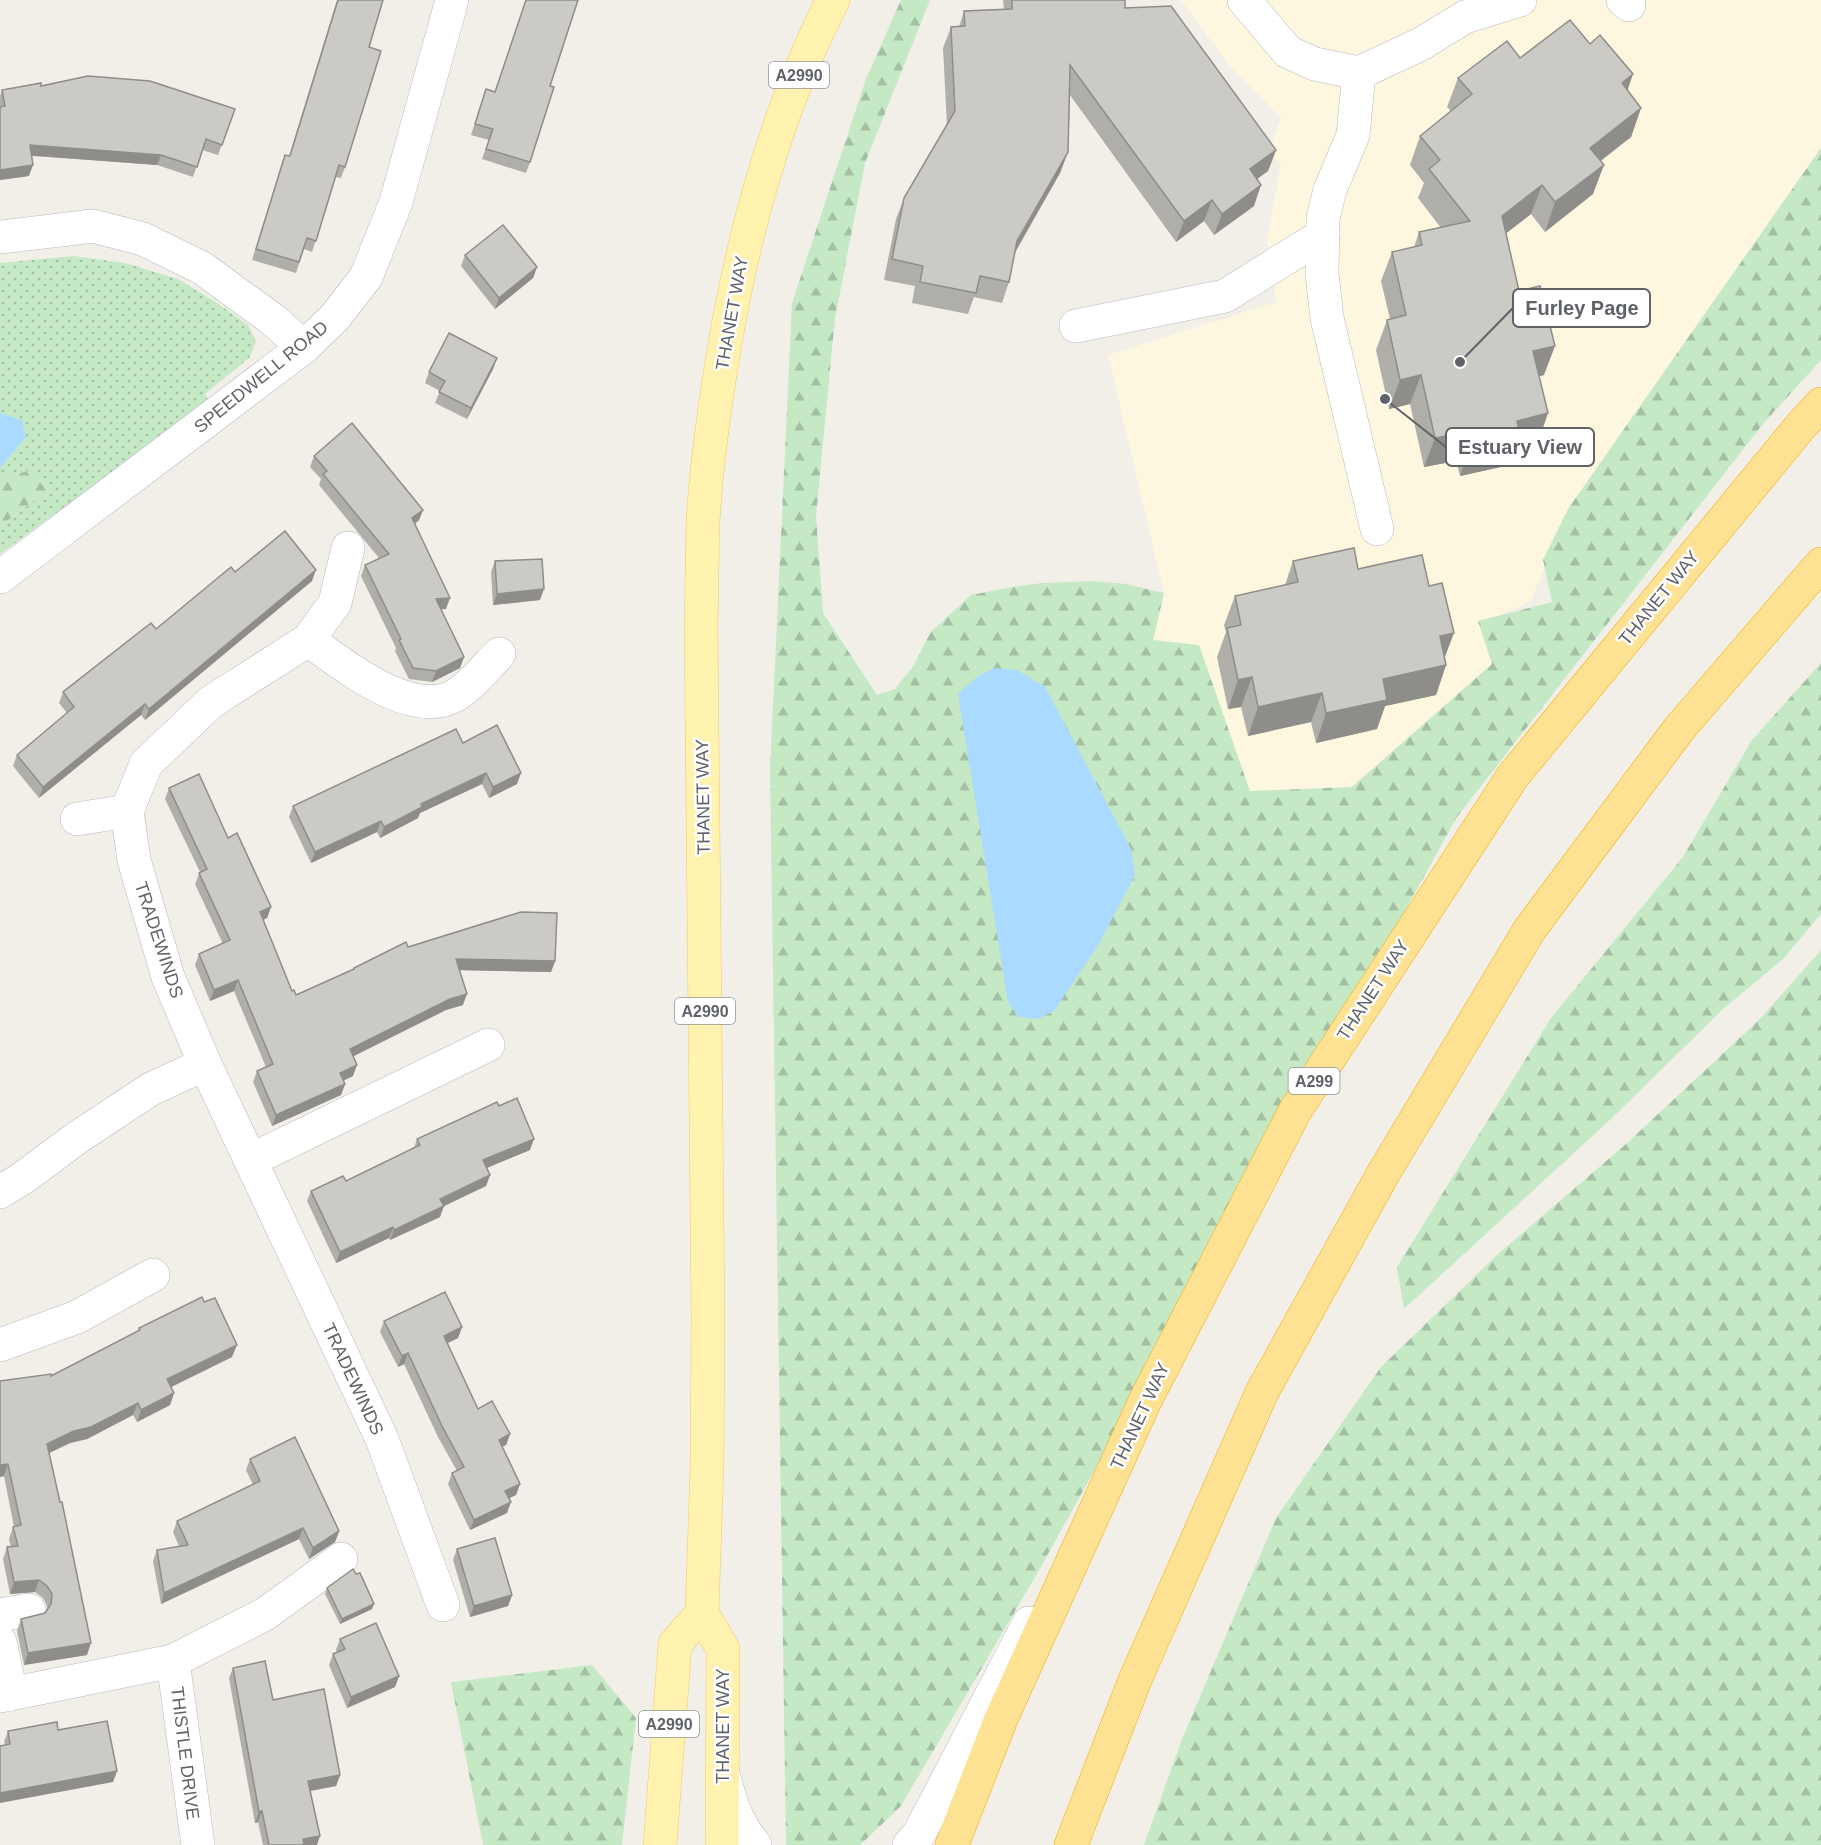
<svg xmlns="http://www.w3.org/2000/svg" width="1821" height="1845" font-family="Arial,sans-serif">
<defs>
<pattern id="green-dots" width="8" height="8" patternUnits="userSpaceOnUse" patternTransform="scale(1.5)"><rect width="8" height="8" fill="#c5e8c5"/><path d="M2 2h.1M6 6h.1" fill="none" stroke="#a3c0a4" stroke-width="1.8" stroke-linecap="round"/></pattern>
<pattern id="forest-firs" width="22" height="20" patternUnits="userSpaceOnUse" patternTransform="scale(1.5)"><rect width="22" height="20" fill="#c5e8c5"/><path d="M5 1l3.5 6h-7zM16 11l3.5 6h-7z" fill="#a3c0a4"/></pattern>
</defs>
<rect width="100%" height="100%" fill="#f1efe8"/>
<polygon fill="#fef7e0" points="1181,0 1821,0 1821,148 1568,509 1531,601 1482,623 1492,664 1352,787 1250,791 1199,645 1153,641 1164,593 1108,355 1277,302 1267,243 1281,163 1267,154 1281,118 1230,66"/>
<polygon fill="url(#green-dots)" points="74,256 125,263 178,279 217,303 248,325 256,342 249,358 205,394 209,402 0,554 0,526 48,490 28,471 0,478 0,468 26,437 22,420 0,413 0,263"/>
<g fill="url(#forest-firs)">
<polygon points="901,0 930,0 865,163 835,318 816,516 823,613 877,695 895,689 914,665 930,633 971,595 1012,587 1042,583 1092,581 1126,584 1164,593 1153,640 1199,645 1250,791 1352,787 1492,664 1478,621 1552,602 1543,560 1568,509 1821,148 1821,360 1762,425 1457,817 1038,1572 901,1806 860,1845 786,1845 770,770 792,303 866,79"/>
<polygon points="28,471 48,490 0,526 0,478"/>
<polygon points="1821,663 1821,914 1783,959 1722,1010 1612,1118 1404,1309 1397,1267 1551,1018 1683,857 1752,740"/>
<polygon points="1821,950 1821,1845 1144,1845 1182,1739 1276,1518 1381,1367 1497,1255 1626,1144 1760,1019"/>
<polygon points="592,1665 636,1718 622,1845 483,1845 451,1682"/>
</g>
<g fill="#aadaff">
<polygon points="0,413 22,420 26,437 0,468"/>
<polygon points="995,668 1017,670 1045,687 1131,849 1135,875 1097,947 1054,1011 1038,1019 1018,1017 1008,1002 958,694 978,676"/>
</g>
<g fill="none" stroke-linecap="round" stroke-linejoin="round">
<defs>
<g id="minor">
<polyline points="1244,0 1288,52 1315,64 1359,73"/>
<polyline points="1623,0 1629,5"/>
<polyline points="1359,73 1353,135 1330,190 1323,218 1322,274 1327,318 1377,529"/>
<polyline points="1359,73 1421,44 1465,17 1520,0"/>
<polyline points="0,237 93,226 143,239 202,268 272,319 304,347"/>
<polyline points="1076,326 1225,296 1323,235"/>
<polyline points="348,548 335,603 308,640 211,702 146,764 127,811 134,860 168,977 205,1064 382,1439 443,1605"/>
<polyline points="0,577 304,347 335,317 366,277 396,202 452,0"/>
<path d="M308 640C343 664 411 721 456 695 473 684 485 668 499 654"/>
<polyline points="77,819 127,811"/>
<polyline points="251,1160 488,1045"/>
<polyline points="0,1192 23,1178 78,1137 151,1089 205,1064"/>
<polyline points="0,1345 77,1317 153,1275"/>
<polyline points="0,1615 29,1610"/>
<polyline points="0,1642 11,1694"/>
<polyline points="173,1661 198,1845"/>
<polyline points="0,1696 173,1661 265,1614 341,1559"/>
<path d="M724 1777C731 1804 737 1824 755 1845"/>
<polyline points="909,1845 919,1834 1029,1623"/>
</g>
<g id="major">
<polyline points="660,1845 675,1644 702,1613"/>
<path d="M722 1845 723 1649 702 1613 707 1465 708 1318 701 626C702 591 702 556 703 521 706 470 713 418 721 368 741 241 774 115 833 0"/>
</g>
<g id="highway">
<polyline points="952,1845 1001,1719 1145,1401 1295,1111 1513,776 1800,427 1821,404"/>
<polyline points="1071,1845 1135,1680 1262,1392 1383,1174 1530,929 1679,729 1821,564"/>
</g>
</defs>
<use href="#minor" stroke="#b5b8bc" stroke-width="34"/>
<use href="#major" stroke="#f2c960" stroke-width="34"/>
<use href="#highway" stroke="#f9ab00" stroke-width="34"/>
<use href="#minor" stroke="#fff" stroke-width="33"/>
<use href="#major" stroke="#fff2af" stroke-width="33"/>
<use href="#highway" stroke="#fde293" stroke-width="33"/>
</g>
<g fill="#afaea9">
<polygon points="337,0 383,0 369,47 345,167 341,178 336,177 312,252 304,249 296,273 252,260 281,166 285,155 289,156"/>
<polygon points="1003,0 1125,0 1125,8 1276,150 1268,171 1257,179 1254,206 1214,235 1204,221 1176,242 1070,95 1068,152 1060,173 1015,253 1009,282 1002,303 974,297 968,314 912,303 915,286 884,280 896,219 904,198 947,125 943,48 951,27 959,27 964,11 1004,9"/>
<polygon points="1458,78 1628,90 1641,108 1631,137 1601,161 1593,194 1545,232 1531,214 1506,233 1519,291 1544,375 1540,376 1538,443 1516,448 1510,465 1460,476 1456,461 1424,467 1410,404 1389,409 1376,350 1387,320 1390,319 1381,281 1392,252 1414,247 1419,232 1441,228 1418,198 1424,183 1410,165 1420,136 1451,111 1447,107"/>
<polygon points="41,86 235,109 218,155 202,150 193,177 157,165 32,156 29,176 0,180 0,96 2,90"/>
<polygon points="550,86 530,162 526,173 482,159 489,140 471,135 486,89 495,92"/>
<polygon points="465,255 537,267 533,278 495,309 461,266"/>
<polygon points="497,358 493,369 467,419 435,403 440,391 425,383 429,372"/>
<polygon points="314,456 423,510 419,520 415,524 446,609 441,609 464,657 460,668 432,682 409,679 395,651 396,648 361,576 365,565 379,558 319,485 321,479 310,467"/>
<polygon points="495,561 540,600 493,605 491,572"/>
<polygon points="1293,561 1358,569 1445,658 1446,665 1436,695 1385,706 1377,729 1316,743 1311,722 1248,736 1241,707 1228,709 1217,657 1226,632 1224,625 1235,596 1285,585"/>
<polygon points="235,572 312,581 145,720 141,715 39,798 13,766 17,755 67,713 59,703 63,692 156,629"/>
<polygon points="463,743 517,784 489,798 482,784 420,813 418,818 380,838 377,832 311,863 289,817 293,806"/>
<polygon points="169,788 228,838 271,907 267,918 263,920 292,991 296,995 353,970 354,968 408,947 555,961 551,972 460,970 463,1005 446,1010 353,1056 353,1076 344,1080 345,1084 341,1095 272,1126 253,1082 257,1071 266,1067 234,991 210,1001 195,965 199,954 223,944 195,884 200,872 165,799"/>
<polygon points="499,1106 530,1150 487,1168 490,1175 486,1186 443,1206 440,1217 390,1240 389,1238 336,1263 307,1201 311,1191 346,1181 414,1148 417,1139"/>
<polygon points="384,1321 462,1327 458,1338 447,1343 478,1409 510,1434 506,1445 502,1447 520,1484 516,1495 509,1498 507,1513 470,1530 448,1484 452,1473 457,1471 438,1437 404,1364 398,1367 380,1332"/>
<polygon points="139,1328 232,1357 171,1387 174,1393 170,1405 137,1422 133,1415 87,1439 70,1443 49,1453 87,1655 24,1665 17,1631 21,1619 45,1613 47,1610 47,1606 43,1598 35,1592 10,1594 3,1559 7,1547 11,1547 9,1539 13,1527 14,1527 4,1476 0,1477 51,1376 137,1332"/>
<polygon points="250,1459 339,1531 335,1542 309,1559 299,1539 161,1604 153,1561 157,1550 179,1546 173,1532 177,1521 253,1485 246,1470"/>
<polygon points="457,1549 512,1595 508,1606 470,1617 453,1560"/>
<polygon points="327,1588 372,1609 340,1624 325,1594"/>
<polygon points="340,1639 399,1676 395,1687 347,1708 329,1665 333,1654 337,1652 336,1650"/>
<polygon points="233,1668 273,1700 340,1775 336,1786 310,1791 317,1845 263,1845 258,1822 255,1823 229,1678"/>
<polygon points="58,1730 117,1771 113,1782 5,1745 4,1742 8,1731"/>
</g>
<g fill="#8f8d8a">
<polygon points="1633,74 1623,104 1622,83"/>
<polygon points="1641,108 1631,137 1579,177 1590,148"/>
<polygon points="30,145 161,155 157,165 26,155"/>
<polygon points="1276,150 1268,171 1242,190 1250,169"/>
<polygon points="1068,152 1060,173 1009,262 1017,241"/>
<polygon points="33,165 29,176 0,180 0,170"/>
<polygon points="1604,165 1593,194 1545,232 1555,202"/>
<polygon points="1261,185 1254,206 1214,235 1222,214"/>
<polygon points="1542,185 1531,214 1491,245 1502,216"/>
<polygon points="1212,200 1204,221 1176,242 1184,221"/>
<polygon points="537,267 533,278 495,309 499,298"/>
<polygon points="1555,346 1544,375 1523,380 1533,351"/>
<polygon points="497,358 493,369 467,419 471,408"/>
<polygon points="1421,375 1410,404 1389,409 1400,380"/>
<polygon points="1548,413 1538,443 1516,448 1510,465 1460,476 1470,446 1517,421"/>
<polygon points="1466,432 1456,461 1424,467 1435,438"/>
<polygon points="423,510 419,520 408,529 412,518"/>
<polygon points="316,570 312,581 145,720 149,709"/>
<polygon points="544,589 540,600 493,605 497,594"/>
<polygon points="450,598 446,609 432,610 436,599"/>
<polygon points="1454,633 1443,662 1440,636"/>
<polygon points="464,657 460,668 432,682 436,671"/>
<polygon points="1446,665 1436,695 1385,706 1377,729 1316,743 1326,713 1383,679"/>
<polygon points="1252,677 1241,707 1228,709 1238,680"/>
<polygon points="1322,693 1311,722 1248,736 1258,707"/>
<polygon points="145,704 141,715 39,798 43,787"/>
<polygon points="486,773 482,784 420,813 418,818 380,838 384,827 421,804"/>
<polygon points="521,773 517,784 489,798 493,787"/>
<polygon points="381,821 377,832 311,863 315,852"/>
<polygon points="271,907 267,918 256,923 260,912"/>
<polygon points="456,959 555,961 551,972 452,970"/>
<polygon points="238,980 234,991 210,1001 214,990"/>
<polygon points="467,994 463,1005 446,1010 346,1060 350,1049 450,999"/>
<polygon points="357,1065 353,1076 336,1084 340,1073"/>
<polygon points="345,1084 341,1095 272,1126 276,1115"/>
<polygon points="534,1139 530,1150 479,1171 483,1160"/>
<polygon points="490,1175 486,1186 436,1210 440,1199"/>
<polygon points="444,1206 440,1217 390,1240 394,1230"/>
<polygon points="393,1227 389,1238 336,1263 340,1252"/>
<polygon points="462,1327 458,1338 440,1347 444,1336"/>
<polygon points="237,1345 232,1357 163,1391 167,1379"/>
<polygon points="408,1353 404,1364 398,1367 402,1356"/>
<polygon points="174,1393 170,1405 137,1422 141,1410"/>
<polygon points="138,1403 133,1415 87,1439 70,1443 43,1456 47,1444 74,1431"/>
<polygon points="510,1434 506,1445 495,1450 499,1440"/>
<polygon points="8,1464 4,1476 0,1477 0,1465"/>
<polygon points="520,1484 516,1495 501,1502 505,1491"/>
<polygon points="511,1502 507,1513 470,1530 474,1520"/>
<polygon points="303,1528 299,1539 161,1604 164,1593"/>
<polygon points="339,1531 335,1542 309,1559 313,1548"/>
<polygon points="39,1580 35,1592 10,1594 14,1582"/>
<polygon points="512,1595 508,1606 470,1617 474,1606"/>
<polygon points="374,1604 372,1609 340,1624 342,1619"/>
<polygon points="91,1643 87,1655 24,1665 28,1653"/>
<polygon points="399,1676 395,1687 347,1708 351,1697"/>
<polygon points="117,1771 113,1782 0,1803 0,1793"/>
<polygon points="340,1775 336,1786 304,1792 308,1781"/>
<polygon points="262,1811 258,1822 255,1823 259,1812"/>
<polygon points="320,1836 317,1845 301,1845 303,1839"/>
</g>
<g fill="#cccac5" stroke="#8f8d8a" stroke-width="1.5">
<polygon points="338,0 383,0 369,47 381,51 345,167 339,165 316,241 307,238 299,262 256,249 285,155 290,156"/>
<polygon points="526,0 578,0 550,86 554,87 530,162 486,149 493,129 475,124 486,89 495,92"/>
<polygon points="1012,0 1125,0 1125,8 1171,6 1276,150 1250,169 1261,185 1222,214 1212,200 1184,221 1070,65 1068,152 1017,241 1009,282 980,276 976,293 920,282 923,266 892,259 904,198 955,111 951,27 965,26 964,11 1012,9"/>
<polygon points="1570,20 1590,44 1600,35 1633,74 1622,83 1641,108 1590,148 1604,165 1555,202 1542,185 1502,216 1519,291 1540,286 1555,346 1533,351 1548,413 1517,421 1520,436 1470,446 1466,432 1435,438 1421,375 1400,380 1387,320 1406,315 1392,252 1422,245 1419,232 1470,221 1429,169 1440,160 1420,136 1472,94 1458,78 1507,41 1520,58"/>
<polygon points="88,76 150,81 235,109 222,145 206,139 197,167 161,155 30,145 33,165 0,170 0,107 5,106 2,90 41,83 41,86"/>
<polygon points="503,225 537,267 499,298 465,255"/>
<polygon points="449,333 497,358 471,408 439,392 445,381 429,372"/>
<polygon points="352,423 423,510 412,518 450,598 436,599 464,657 436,671 413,668 399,640 401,639 365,565 389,554 323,474 327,471 314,456"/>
<polygon points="285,531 316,570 149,709 145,704 43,787 17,755 74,707 63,692 151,623 156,629 231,567 235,572"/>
<polygon points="1354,548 1358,569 1422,555 1429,586 1442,583 1454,633 1440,636 1446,665 1383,679 1387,700 1326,713 1322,693 1258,707 1252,677 1238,680 1227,628 1241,625 1235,596 1298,582 1293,561"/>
<polygon points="542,559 544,589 497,594 495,561"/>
<polygon points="497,725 521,773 493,787 486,773 421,804 422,807 384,827 381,821 315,852 293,806 456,729 463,743"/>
<polygon points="199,774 228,838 237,833 271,907 260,912 292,991 294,990 296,995 354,969 354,968 406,942 408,947 521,912 557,913 555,961 456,959 467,994 450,999 350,1049 357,1065 340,1073 345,1084 276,1115 257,1071 273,1064 238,980 214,990 199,954 230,940 199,873 207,869 169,788"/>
<polygon points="517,1098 534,1139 483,1160 490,1175 440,1199 444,1206 394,1230 393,1227 340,1252 311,1191 343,1176 346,1181 420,1145 417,1139 497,1102 499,1106"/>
<polygon points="445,1292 462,1327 444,1336 478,1409 492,1401 510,1434 499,1440 520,1484 505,1491 511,1502 474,1520 452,1473 464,1467 442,1426 408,1353 402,1356 384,1321"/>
<polygon points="202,1297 204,1302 215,1298 237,1345 167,1379 174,1393 141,1410 138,1403 91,1427 74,1431 47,1444 60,1502 62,1502 91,1643 28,1653 21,1619 45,1613 51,1604 52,1594 47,1586 39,1580 14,1582 7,1547 18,1546 13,1527 21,1525 8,1464 0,1465 0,1381 51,1374 51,1376 140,1330 139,1328"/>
<polygon points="295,1437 339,1531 313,1548 303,1528 164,1593 157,1550 188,1545 177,1521 260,1481 250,1459"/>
<polygon points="495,1538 512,1595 474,1606 457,1549"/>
<polygon points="353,1569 356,1574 360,1573 374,1604 342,1619 327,1588"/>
<polygon points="376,1623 399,1676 351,1697 333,1654 345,1649 340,1639"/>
<polygon points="265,1661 273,1700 324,1689 340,1775 308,1781 320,1836 303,1839 304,1845 269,1845 262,1811 259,1812 233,1668"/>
<polygon points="107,1721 117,1771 0,1793 0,1746 10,1744 8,1731 57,1722 58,1730"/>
</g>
<g text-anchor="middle" stroke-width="5" stroke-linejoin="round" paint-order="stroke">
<g fill="#fff" stroke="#8f9295" stroke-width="1.5">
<rect x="769" y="62" width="60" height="26" rx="4.5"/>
<rect x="675" y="998" width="60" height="26" rx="4.5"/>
<rect x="1288.5" y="1068" width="51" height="26" rx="4.5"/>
<rect x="639" y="1711" width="60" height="26" rx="4.5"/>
</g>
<g font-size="16" font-weight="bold" fill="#5f6368">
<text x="799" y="81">A2990</text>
<text x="705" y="1017">A2990</text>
<text x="1314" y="1087">A299</text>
<text x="669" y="1730">A2990</text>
</g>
<g font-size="18" fill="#5f6368" stroke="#fff">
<text transform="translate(732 313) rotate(-80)" y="6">THANET WAY</text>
<text transform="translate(261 377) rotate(-39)" y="6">SPEEDWELL ROAD</text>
<text transform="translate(1659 598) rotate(-51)" y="6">THANET WAY</text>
<text transform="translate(703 797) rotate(-91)" y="6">THANET WAY</text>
<text transform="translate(159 940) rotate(72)" y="6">TRADEWINDS</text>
<text transform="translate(1373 990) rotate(-57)" y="6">THANET WAY</text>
<text transform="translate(353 1379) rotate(65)" y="6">TRADEWINDS</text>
<text transform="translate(1140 1416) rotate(-65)" y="6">THANET WAY</text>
<text transform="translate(723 1726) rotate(-90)" y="6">THANET WAY</text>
<text transform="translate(185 1753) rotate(83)" y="6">THISTLE DRIVE</text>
</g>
</g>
<path fill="none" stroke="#5f6368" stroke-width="2" d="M1460 362L1513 308M1385 399L1446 447"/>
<g fill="#5f6368" stroke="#fff" stroke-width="2">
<circle cx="1460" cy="362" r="6"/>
<circle cx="1385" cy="399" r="6"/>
</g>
<g fill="#fff" stroke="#5f6368" stroke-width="2">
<rect x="1513" y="289" width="137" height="38" rx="6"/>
<rect x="1446" y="428" width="148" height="38" rx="6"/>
</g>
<g font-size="20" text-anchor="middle" font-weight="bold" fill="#5f6368">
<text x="1582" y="315">Furley Page</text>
<text x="1520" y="454">Estuary View</text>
</g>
</svg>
